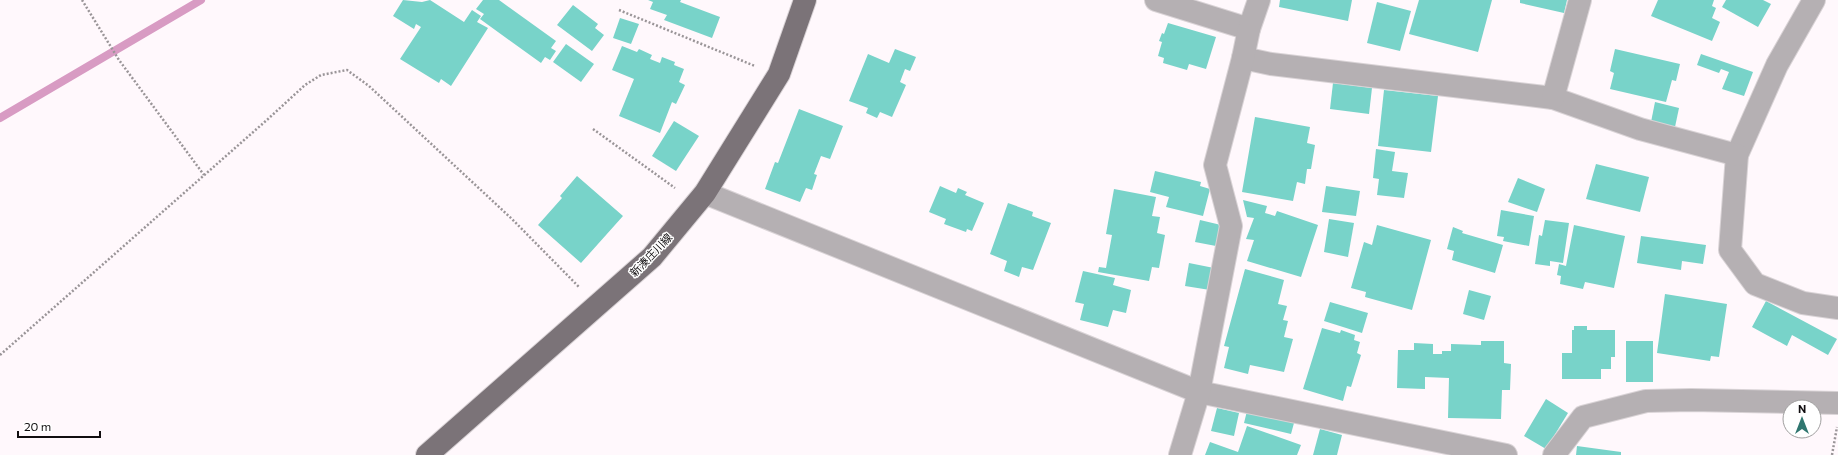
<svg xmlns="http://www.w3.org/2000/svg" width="1838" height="455" font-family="Commissioner,'Noto Sans JP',sans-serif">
<rect width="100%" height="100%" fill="#fff8fc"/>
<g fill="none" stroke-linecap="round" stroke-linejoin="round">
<polyline stroke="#d89bc3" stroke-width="8" points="0,118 201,0"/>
</g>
<g fill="#78d3c9">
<polygon points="403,0 422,2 430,0 464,22 472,10 481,16 477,22 488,28 451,86 441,79 439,83 400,59 421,27 416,24 414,29 393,16"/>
<polygon points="483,0 499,0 556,41 551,48 556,51 550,60 545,57 541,63 480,19 484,14 476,9"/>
<polygon points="648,0 681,0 680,2 720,17 712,38 664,20 667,15 650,9 653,2"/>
<polygon points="1280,0 1352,0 1348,21 1279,7"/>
<polygon points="1419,0 1492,0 1478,52 1409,34"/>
<polygon points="1520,0 1567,0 1564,13 1520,3"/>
<polygon points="1658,0 1714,0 1712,6 1716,8 1712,18 1720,22 1712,41 1651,16"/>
<polygon points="1726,0 1763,0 1771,4 1758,27 1722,7"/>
<polygon points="1377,2 1411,11 1400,51 1367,43"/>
<polygon points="573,5 598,24 595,28 604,35 592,51 557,25"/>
<polygon points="620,18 639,24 631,44 613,38"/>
<polygon points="1168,23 1216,37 1206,69 1189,64 1187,70 1163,63 1164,58 1158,56 1162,42 1159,41 1162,33 1164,34"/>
<polygon points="566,44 594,64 581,82 553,62"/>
<polygon points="622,46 637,52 639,49 652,55 650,59 660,63 662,57 675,62 674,65 684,69 679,82 685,85 676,104 672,102 660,133 619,116 634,79 612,70"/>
<polygon points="895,49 916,57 910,71 905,69 900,82 906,85 892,117 880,112 877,118 866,113 868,108 849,101 868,54 889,63"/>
<polygon points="1615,49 1680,64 1676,81 1672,80 1666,102 1610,89 1614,73 1610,71"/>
<polygon points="1701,54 1753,72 1744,96 1722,89 1729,72 1721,69 1719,73 1697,65"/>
<polygon points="1333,83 1372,88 1369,114 1330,109"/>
<polygon points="1384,90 1438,96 1431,152 1378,146"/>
<polygon points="1655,102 1679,108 1675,127 1651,122"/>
<polygon points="799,109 843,126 830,159 821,156 814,174 817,175 812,190 806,188 800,202 765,189 775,162 778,163"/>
<polygon points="1255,117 1310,127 1307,143 1315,145 1311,169 1307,169 1305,184 1297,182 1293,201 1242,192"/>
<polygon points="674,121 699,136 676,171 652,156"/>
<polygon points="1376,149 1395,152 1392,171 1408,173 1404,198 1377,195 1379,179 1373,178"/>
<polygon points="1596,164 1649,177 1640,212 1586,199"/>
<polygon points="1155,171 1201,182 1200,186 1210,189 1203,216 1166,207 1169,197 1150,192"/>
<polygon points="577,176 623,216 581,263 538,225 562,198 560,196"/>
<polygon points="1518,178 1545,189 1537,212 1508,202"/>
<polygon points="940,186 956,193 958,188 967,192 965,195 984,203 972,231 967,229 966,232 944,224 946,219 929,212"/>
<polygon points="1326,186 1360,191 1356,216 1322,212"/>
<polygon points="1114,189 1156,197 1152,216 1160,217 1157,233 1165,235 1159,268 1152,267 1149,281 1098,272 1099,267 1106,268 1112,235 1106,234"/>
<polygon points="1243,200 1267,206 1265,213 1275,216 1277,211 1318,225 1301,277 1247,261 1254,240 1246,239 1254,218 1247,217"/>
<polygon points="1008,203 1033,212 1032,216 1051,223 1033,270 1022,267 1019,277 1004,271 1007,261 990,254"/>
<polygon points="1501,210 1534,216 1529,246 1503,241 1504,237 1497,236"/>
<polygon points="1329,219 1354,223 1348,257 1324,252"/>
<polygon points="1200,220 1221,225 1216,246 1195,242"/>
<polygon points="1545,220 1569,223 1563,263 1550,261 1550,266 1535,264 1539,235 1542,236"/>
<polygon points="1377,225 1431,240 1412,310 1365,297 1366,292 1351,288 1364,242 1372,245"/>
<polygon points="1574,225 1625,236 1614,288 1585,282 1583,289 1560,284 1561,276 1557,275 1559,264 1566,266"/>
<polygon points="1453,227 1463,231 1462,233 1503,245 1495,273 1452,260 1454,251 1447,249"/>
<polygon points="1641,236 1706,245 1703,264 1682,261 1681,270 1637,263"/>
<polygon points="1189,263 1214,268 1210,290 1185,286"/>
<polygon points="1245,269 1284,280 1278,304 1287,306 1283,320 1288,321 1284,337 1293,339 1284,372 1250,365 1248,374 1224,368 1229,347 1224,346"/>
<polygon points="1083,271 1115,278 1113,285 1131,290 1126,313 1113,310 1108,327 1080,320 1084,304 1075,302"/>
<polygon points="1469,290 1491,296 1484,320 1463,314"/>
<polygon points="1665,294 1727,304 1719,357 1711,356 1710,361 1657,353"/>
<polygon points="1766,301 1837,339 1828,355 1792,335 1787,346 1752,327"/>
<polygon points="1330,302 1368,313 1362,333 1324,321"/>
<polygon points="1574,326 1587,326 1587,330 1615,330 1615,357 1611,357 1611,369 1601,369 1601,379 1562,379 1562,353 1572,353 1572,330 1574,330"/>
<polygon points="1322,328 1340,333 1341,330 1355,335 1354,340 1360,342 1357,353 1361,355 1351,387 1347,386 1343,401 1303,389"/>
<polygon points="1481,341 1504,341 1504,363 1511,364 1510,390 1502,390 1501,419 1448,418 1449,378 1425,377 1425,389 1397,388 1398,350 1414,350 1414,343 1433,344 1433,354 1442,354 1442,351 1451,351 1451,344 1481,345"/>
<rect x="1626" y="341" width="27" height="41"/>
<polygon points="1546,399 1568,413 1546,449 1524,436"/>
<polygon points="1217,408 1239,413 1234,436 1211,431"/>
<polygon points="1247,411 1294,423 1291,434 1244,423"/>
<polygon points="1247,426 1301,445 1297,455 1205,455 1210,442 1238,452"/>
<polygon points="1320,429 1342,435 1337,455 1313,455"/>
<polygon points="1577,446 1621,452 1621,455 1576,455"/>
</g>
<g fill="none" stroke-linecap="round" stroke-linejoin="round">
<defs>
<g id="street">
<polyline points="1156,0 1249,29"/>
<polyline points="1814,0 1777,65 1737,155 1730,250 1755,284 1803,303 1838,308"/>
<polyline points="1243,58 1271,64 1553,98 1640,129 1737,155"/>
<polyline points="1553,98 1580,0"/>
<polyline points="705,193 1199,392 1506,455"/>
<polyline points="1180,455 1199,392 1231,226 1215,165 1243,58 1249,29 1259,0"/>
<polyline points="1554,455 1583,417 1646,401 1691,400 1838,403"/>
</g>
<polyline id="primary" points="427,455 652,257 705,193 779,74 805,0"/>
</defs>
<use href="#street" stroke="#d9d3d6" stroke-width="24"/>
<use href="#primary" stroke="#d9d3d6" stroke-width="24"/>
<g stroke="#9a9598" stroke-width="2.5" stroke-dasharray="2 2" stroke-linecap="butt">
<polyline points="82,0 119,60 204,175"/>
<polyline points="619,10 755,66"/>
<polyline points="593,129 675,188"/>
<polyline points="0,355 268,119 305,85 321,75 347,70 369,86 512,219 579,287"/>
<polyline points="1832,455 1837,427"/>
</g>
<use href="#street" stroke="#b5b0b3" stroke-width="22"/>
<use href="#primary" stroke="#7b7378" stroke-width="22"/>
</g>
<g text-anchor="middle" stroke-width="3" stroke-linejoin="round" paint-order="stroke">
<g font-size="11" fill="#110e10" stroke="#fff">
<text transform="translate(651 255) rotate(-46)" y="4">新湊庄川線</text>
</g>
</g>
<g transform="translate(1802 419)"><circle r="19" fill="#ffffff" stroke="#a09f9f"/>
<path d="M0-3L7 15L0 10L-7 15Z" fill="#2f766f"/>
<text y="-6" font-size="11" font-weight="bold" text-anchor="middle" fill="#110e10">N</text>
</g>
<path d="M18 431v6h82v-6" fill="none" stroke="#110e10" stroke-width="2"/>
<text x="24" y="431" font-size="12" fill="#110e10" stroke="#ffffff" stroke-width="3" paint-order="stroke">20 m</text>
</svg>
